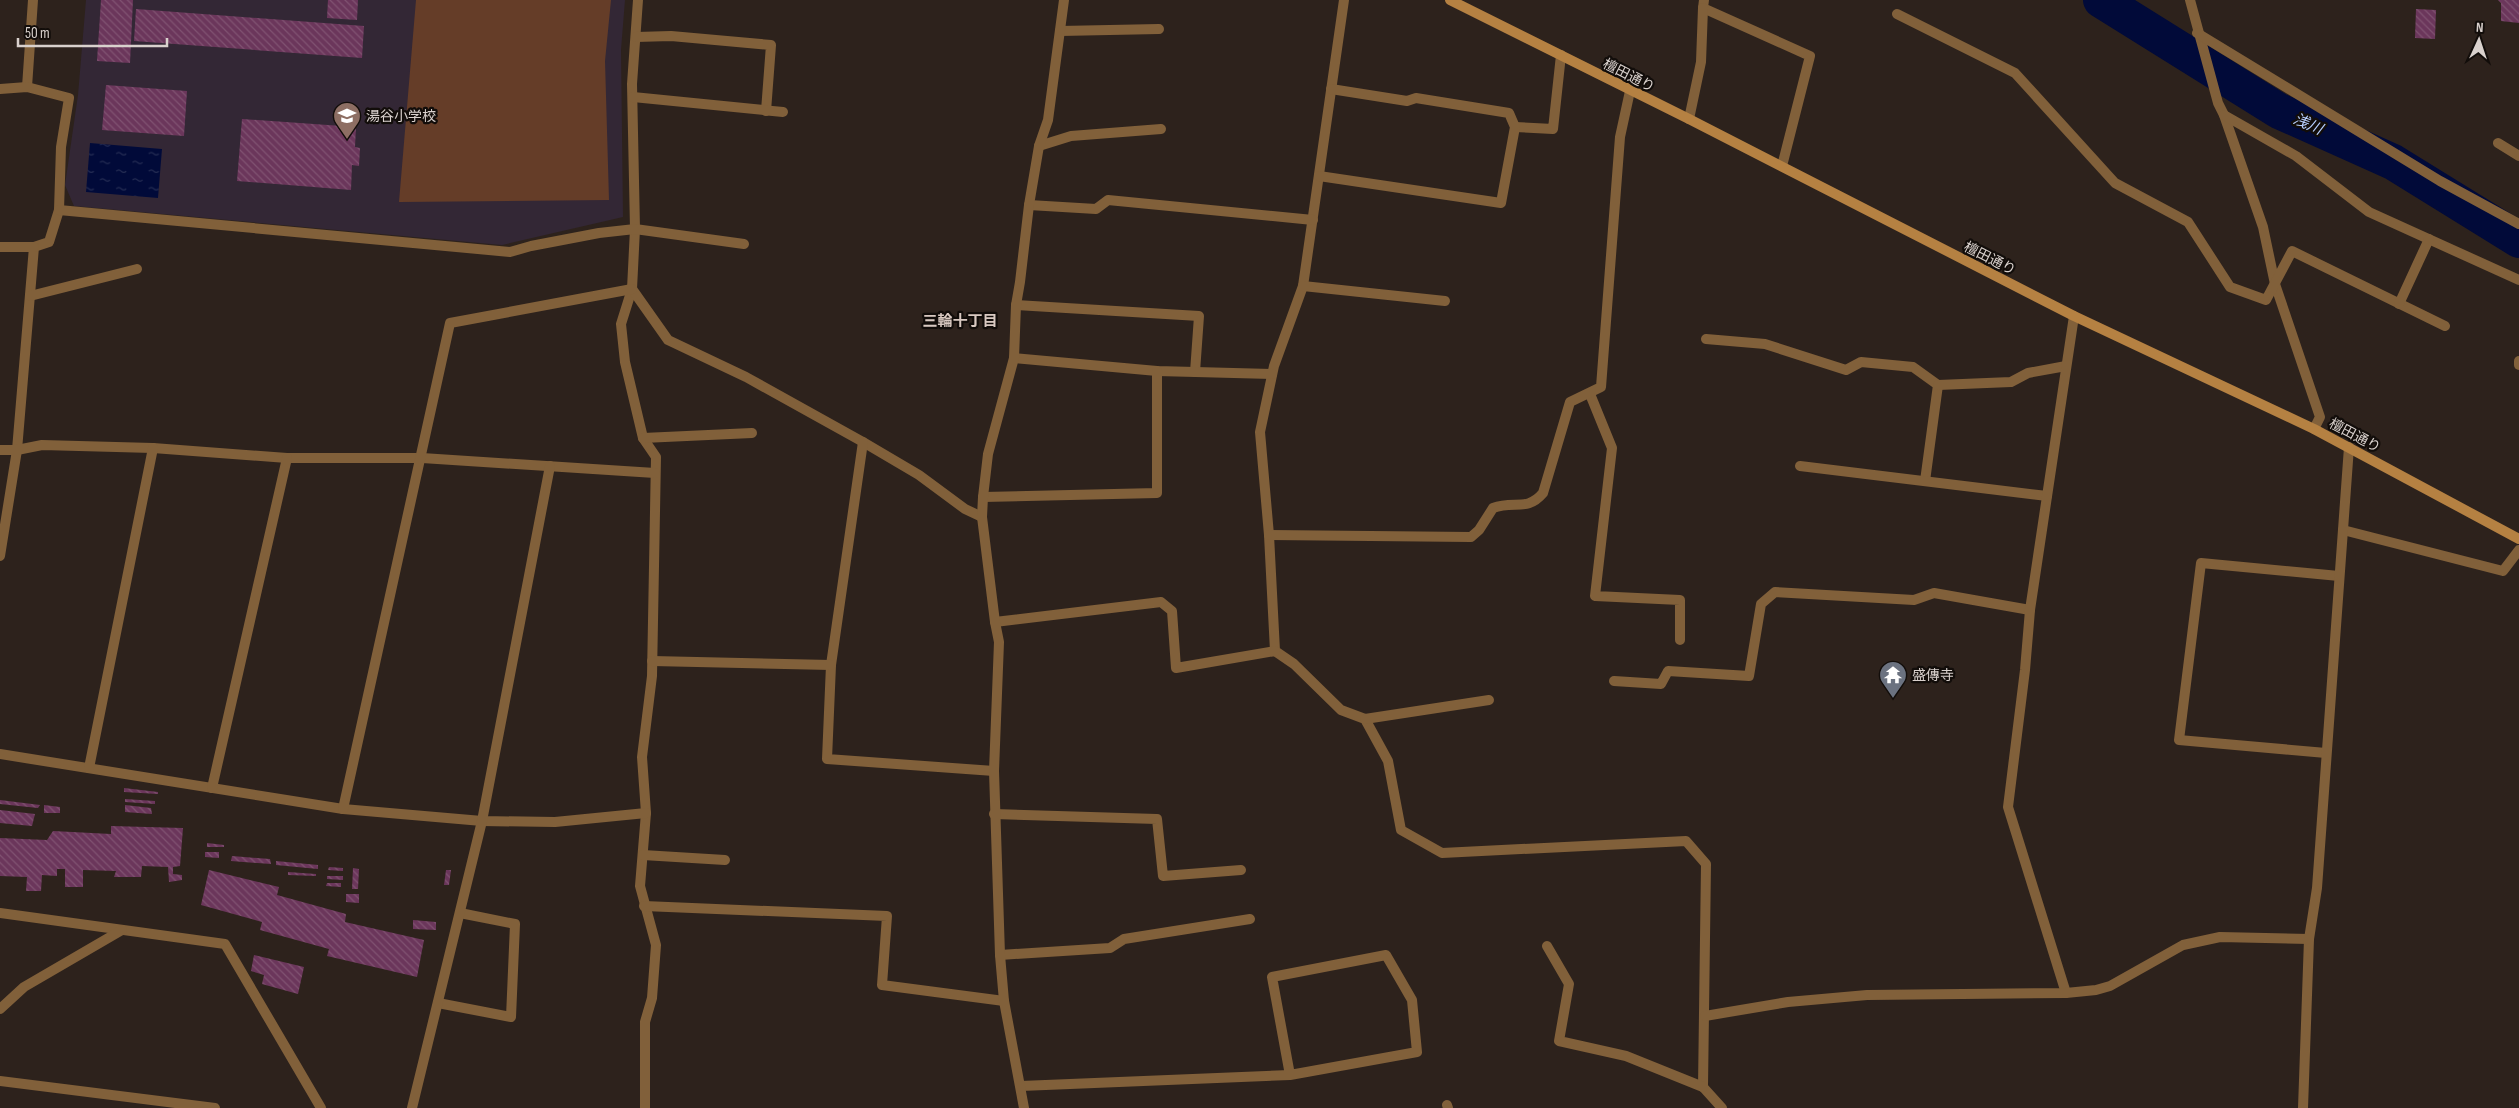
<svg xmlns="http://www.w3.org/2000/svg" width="2519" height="1108" font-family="'Sofia Sans Condensed','Noto Sans JP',sans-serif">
<defs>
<pattern id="water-ripples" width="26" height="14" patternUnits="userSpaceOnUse" patternTransform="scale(1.25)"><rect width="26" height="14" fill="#010a39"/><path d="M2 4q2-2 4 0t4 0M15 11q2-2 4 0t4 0" fill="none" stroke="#252d54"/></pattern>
<pattern id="building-back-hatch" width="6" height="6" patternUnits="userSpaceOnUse" patternTransform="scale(1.25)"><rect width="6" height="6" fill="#6b365b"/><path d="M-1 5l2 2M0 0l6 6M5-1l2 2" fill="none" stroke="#805271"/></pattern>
</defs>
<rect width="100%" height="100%" fill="#2d221c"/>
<polygon fill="#332735" points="86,0 625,0 621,50 623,217 502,245 74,206 65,185 78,95"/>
<polygon fill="#653d28" points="416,0 611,0 605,61 609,200 399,202"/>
<polygon fill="url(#water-ripples)" points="90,143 162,149 158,198 86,192"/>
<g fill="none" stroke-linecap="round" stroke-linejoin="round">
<polyline stroke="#010a39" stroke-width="36" points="2101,0 2279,111 2393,162 2519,240"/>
</g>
<g fill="url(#building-back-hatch)">
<polygon points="101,0 133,0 130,63 97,61"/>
<polygon points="328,0 358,0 357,20 327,18"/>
<polygon points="2498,0 2519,0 2519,23 2501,21 2501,3"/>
<polygon points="136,9 364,26 362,58 134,41"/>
<polygon points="2416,9 2436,10 2435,39 2415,38"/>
<polygon points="106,85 187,91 184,136 102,130"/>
<polygon points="242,119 356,127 355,147 360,148 359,166 352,165 351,190 237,181"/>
<polygon points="124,788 158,792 158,794 124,792"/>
<polygon points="125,799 155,801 155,804 125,802"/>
<polygon points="0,800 40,805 38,808 0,804"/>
<polygon points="44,805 60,807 60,813 44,813"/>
<polygon points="125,805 151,808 152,814 125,812"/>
<polygon points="0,810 35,814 32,826 0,823"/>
<polygon points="111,826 183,828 180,866 173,867 173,874 182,875 182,880 169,882 168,867 142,866 141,877 114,877 116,871 83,870 83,887 65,887 65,869 57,869 57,876 42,875 41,891 26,891 27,877 0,876 0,838 47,840 53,831 111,834"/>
<polygon points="207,843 224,845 224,847 207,847"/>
<polygon points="205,852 219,852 219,858 205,857"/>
<polygon points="232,856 270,859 271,864 231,861"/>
<polygon points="276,861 318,865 318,869 276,865"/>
<polygon points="329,867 343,868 343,871 328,870"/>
<polygon points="353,868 359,869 358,889 352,889"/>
<polygon points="209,870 279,887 277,895 346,914 345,922 424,940 417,977 327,956 329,949 260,930 262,922 201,905"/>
<polygon points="446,870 451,870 449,885 444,885"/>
<polygon points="288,872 316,874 316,876 288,875"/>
<polygon points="327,876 343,876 343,880 327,879"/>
<polygon points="327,883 341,883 341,887 326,886"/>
<polygon points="346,894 359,894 359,903 346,902"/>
<polygon points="413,920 436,922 436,930 413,929"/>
<polygon points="254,955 304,967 298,994 262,984 264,975 251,971"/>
</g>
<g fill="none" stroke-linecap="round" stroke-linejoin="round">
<g stroke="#81603a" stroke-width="10">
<polyline points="638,0 632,84 635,229 632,289 621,324 625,362 643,438 656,457 652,676 642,757 646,813 640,886 656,945 652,998 645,1022 645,1108"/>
<polyline points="1344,0 1303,286 1274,366 1260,432 1269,535 1275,651 1294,664 1341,710 1365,719 1388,761 1401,830 1442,853 1686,841 1706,864 1703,1087 1722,1108"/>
<polyline points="1704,0 1703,8 1810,56 1782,166"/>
<polyline points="2190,0 2218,103 2224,115 2263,227 2275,284 2320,417 2314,429"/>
<polyline points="1897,14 2015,73 2115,183 2188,222 2230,287 2266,300 2292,251 2445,326"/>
<polyline points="1060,31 1159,29"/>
<polyline points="2197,33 2440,181 2519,224"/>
<polyline points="636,37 671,36 771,45 766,111"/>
<polyline points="27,87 33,0"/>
<polyline points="0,89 27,87 69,98 61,147 59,210 49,242 34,247 17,450 0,556"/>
<polyline points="633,97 783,112"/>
<polyline points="2224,115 2296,156 2369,212 2519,280"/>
<polyline points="1689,119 1701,62 1703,8"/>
<polyline points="1515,127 1553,129 1561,55"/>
<polyline points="2498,143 2519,156"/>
<polyline points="1039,146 1071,136 1161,129"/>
<polyline points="1319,176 1501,203 1515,127 1509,113 1416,98 1407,101 1331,89"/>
<polyline points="1029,205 1096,209 1108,200 1313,220"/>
<polyline points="59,210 510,252 531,246 599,233 635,229 744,244"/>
<polyline points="0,247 34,247"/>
<polyline points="1303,286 1445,301"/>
<polyline points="632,289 668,340 746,377 863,442 919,475 965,509 982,517"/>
<polyline points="30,296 137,269"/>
<polyline points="2399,304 2429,239"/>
<polyline points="1016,305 1199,316 1195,372"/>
<polyline points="1706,339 1765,344 1846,370 1861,362 1913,367 1938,385 1925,481"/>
<polyline points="1014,358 1157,371 1272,374"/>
<polyline points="2519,361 2519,365"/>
<polyline points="1938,385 2011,382 2028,373 2066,366"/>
<polyline points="1590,394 1612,448 1595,596 1680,600 1680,640"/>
<polyline points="643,438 752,433"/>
<polyline points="863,442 831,665 827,759 994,771"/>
<polyline points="0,450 17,450 42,445 153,448 287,458 422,458 655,473"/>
<polyline points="1800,466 2047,496"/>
<polyline points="983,497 1157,493 1157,371"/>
<polyline points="2343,530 2503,571 2519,550"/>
<path d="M1269 535 1471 537 1479 530 1493 508C1514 500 1527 512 1543 493L1570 402 1601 387 1620 137 1630 91"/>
<polyline points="995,622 1161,602 1172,611 1176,668 1275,651"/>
<polyline points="652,661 831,665"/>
<polyline points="1614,681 1661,684 1668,671 1749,676 1761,604 1775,592 1914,600 1934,593 2030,610"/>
<polyline points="1365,719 1489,700"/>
<polyline points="2326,753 2179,740 2201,563 2339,576"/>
<polyline points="0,754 343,809 482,821 555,822 646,813"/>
<polyline points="89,768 153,448"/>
<polyline points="212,788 287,458"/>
<polyline points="343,809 450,323 632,289"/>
<polyline points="994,814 1157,819 1163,876 1241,870"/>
<polyline points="643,855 725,860"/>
<polyline points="644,906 887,916 882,985 1004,1001"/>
<polyline points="0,913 225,944 321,1108"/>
<polyline points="1547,946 1569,984 1559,1041 1626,1056 1703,1087"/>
<polyline points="1000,955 1110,948 1124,939 1250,919"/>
<polyline points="2066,993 2008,807 2025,670 2030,610 2074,316"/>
<polyline points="438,1003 511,1017 515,924 460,913"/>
<polyline points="0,1009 24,987 122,930"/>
<polyline points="1705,1016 1788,1002 1867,995 2066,993 2096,990 2110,986 2183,945 2220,937 2309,939"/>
<polyline points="0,1081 215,1108"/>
<polyline points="1021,1086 1290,1075 1417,1052 1412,1000 1386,955 1272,977 1290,1075"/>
<polyline points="1447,1105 1448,1108"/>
<polyline points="412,1108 482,821 550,466"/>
<polyline points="1024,1108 1004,1001 1000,955 994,771 999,642 995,622 982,517 983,497 988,454 1014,358 1016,305 1020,282 1029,205 1039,146 1048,120 1064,0"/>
<polyline points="2303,1108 2309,939 2317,888 2349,447"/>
</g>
<polyline stroke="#b58142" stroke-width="10" points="1450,0 1689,119 2074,316 2314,429 2519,539"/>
</g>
<defs>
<symbol id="school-pin" viewBox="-11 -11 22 30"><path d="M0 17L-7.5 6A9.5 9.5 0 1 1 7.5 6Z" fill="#8d6e63" stroke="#120d0a"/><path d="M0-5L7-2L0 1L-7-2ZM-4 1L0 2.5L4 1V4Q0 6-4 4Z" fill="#fff"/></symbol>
<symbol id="temple-pin" viewBox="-11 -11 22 30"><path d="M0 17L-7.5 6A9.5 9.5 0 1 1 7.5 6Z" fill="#6b7280" stroke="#120d0a"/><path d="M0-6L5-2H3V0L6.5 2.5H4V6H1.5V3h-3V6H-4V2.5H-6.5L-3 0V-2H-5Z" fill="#fff"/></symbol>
</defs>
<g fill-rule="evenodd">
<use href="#school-pin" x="331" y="100" width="32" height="43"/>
<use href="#temple-pin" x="1877" y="659" width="32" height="43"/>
</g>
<g text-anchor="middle" stroke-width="4.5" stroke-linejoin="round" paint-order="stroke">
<g font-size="14" fill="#d9d1cd" stroke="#120d0a">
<text transform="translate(1629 75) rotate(27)" y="5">檀田通り</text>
<text transform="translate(1990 258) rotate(27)" y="5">檀田通り</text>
<text transform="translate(2355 435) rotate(28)" y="5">檀田通り</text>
</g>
<g font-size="14" fill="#d9d1cd" stroke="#120d0a" text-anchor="start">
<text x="366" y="121">湯谷小学校</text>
<text x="1912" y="680">盛傳寺</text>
</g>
<g font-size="15" font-style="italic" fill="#b6cefe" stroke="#120d0a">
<text transform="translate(2308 124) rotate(24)" y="5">浅川</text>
</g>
<g font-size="15" font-weight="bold" fill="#d9c9c1" stroke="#120d0a">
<text x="960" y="326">三輪十丁目</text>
</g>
</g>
<g transform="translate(2479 40) rotate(3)" stroke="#120d0a" stroke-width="4" paint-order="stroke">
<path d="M0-4L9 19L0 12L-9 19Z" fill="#d9d1cd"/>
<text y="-8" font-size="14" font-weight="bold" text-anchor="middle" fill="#d9d1cd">N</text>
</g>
<path d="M18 38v8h149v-8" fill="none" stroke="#d9d1cd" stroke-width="2.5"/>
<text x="25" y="38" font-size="15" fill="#d9d1cd" stroke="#120d0a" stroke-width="4" paint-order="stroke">50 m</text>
</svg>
